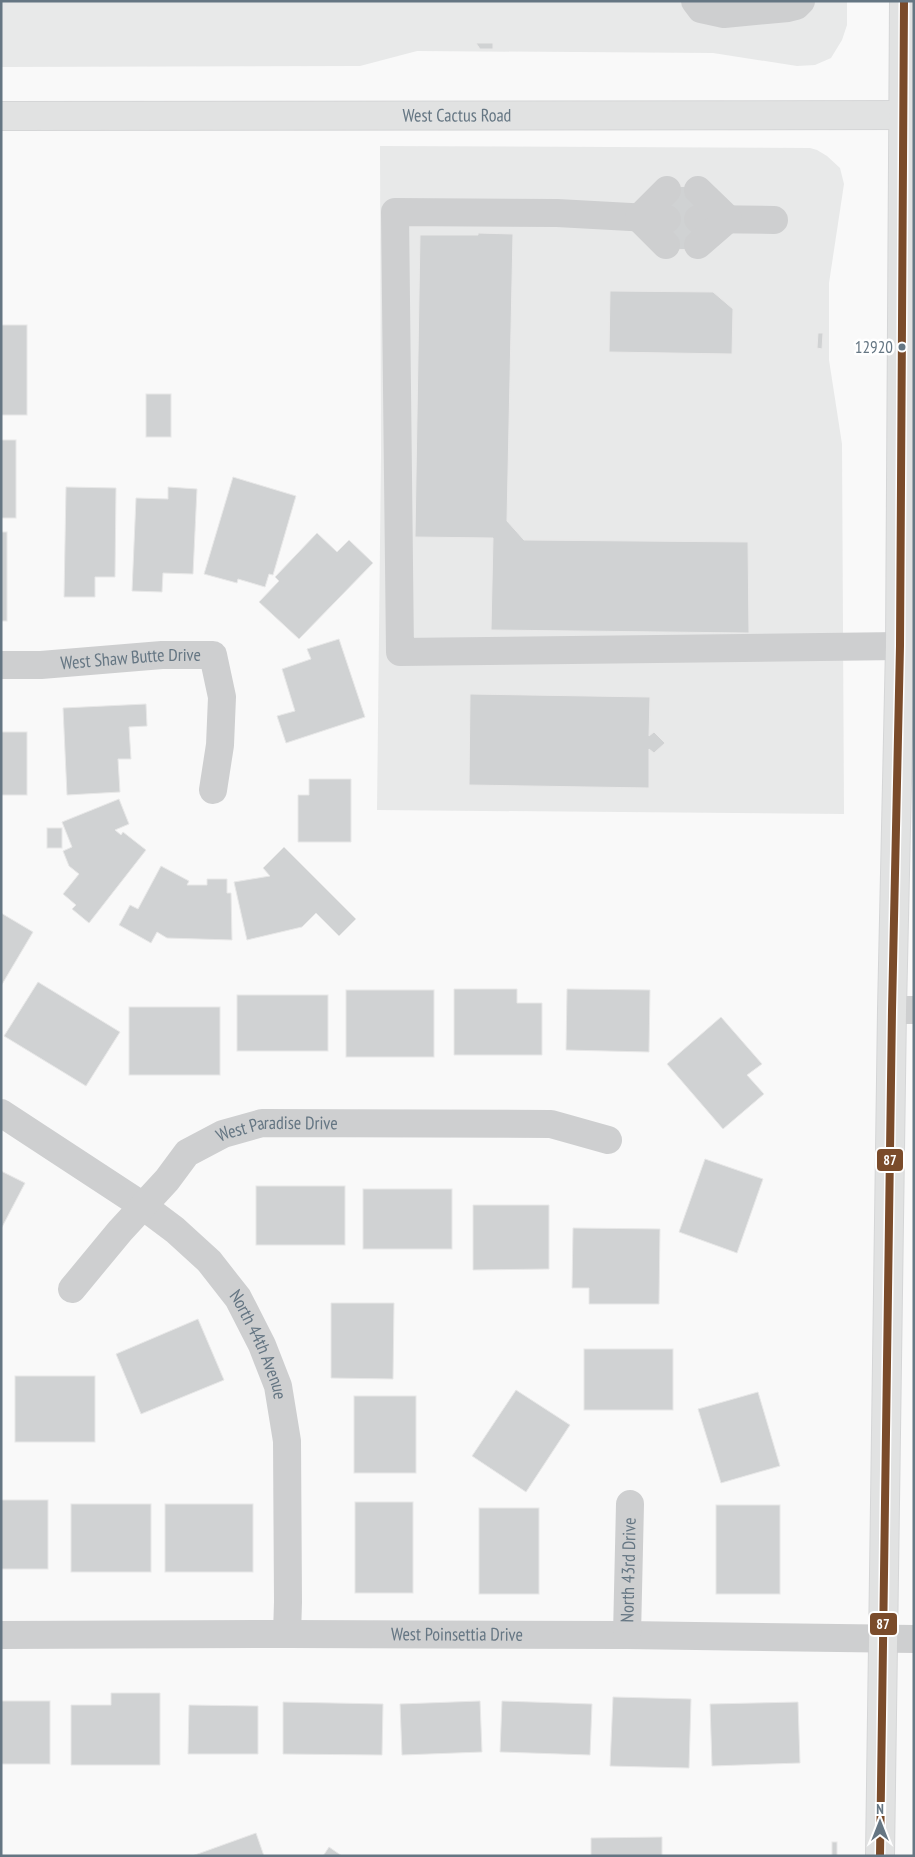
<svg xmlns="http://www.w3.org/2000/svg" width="915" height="1857" font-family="'PT Sans Narrow',sans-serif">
<rect width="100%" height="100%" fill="#f9f9f9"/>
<g fill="#e8e9e9">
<polygon points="1,1 847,1 847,25 842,40 831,58 815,65 797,66 713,53 417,51 360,66 1,67"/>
<polygon points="380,146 810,148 817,150 827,156 840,168 844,184 829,283 829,360 842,444 844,814 377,810 381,455"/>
</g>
<g fill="#d0d2d3" stroke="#e8e8e8">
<polygon points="476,43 493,43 493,49 480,49"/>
<polygon points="667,186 698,187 698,250 666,249"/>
<polygon points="478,233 513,234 507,521 524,540 748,542 749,633 491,630 493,538 415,537 420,235 478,235"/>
<polygon points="610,291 713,292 733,309 732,354 609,352"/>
<rect x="1" y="325" width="26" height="90"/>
<polygon points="818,333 823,333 822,349 817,348"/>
<rect x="146" y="394" width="25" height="43"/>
<rect x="1" y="440" width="15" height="78"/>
<polygon points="233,477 296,496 273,575 269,574 265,587 238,579 237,583 204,574"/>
<polygon points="66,487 116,488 115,577 95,577 95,597 64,597"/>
<polygon points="168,487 197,489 193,574 163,573 162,592 132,591 136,498 168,499"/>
<rect x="1" y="532" width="6" height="89"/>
<polygon points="317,533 337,552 349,540 373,563 299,639 259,602 279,581 275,577"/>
<polygon points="339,639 365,717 286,743 277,716 295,711 282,669 311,659 307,649"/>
<polygon points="470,694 650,697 649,736 654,732 665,743 654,753 649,749 649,788 469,785"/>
<polygon points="146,704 147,726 129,727 131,759 118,759 120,792 67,795 63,708"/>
<rect x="1" y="732" width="26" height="63"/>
<polygon points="309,779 351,779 351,842 298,842 298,795 309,795"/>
<polygon points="119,799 129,824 115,830 121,835 123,832 146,850 89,923 72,909 76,905 63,894 79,874 69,866 63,851 72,847 62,822"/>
<rect x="47" y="828" width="15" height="20"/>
<polygon points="284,847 356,919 339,936 316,913 302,927 247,940 234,882 270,876 263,868"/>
<polygon points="161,866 189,881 187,885 207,885 207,879 227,879 227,893 231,893 232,940 167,938 157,932 151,943 119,925 130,905 138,909"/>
<polygon points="1,913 33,932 1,986"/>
<polygon points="38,982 120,1032 86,1086 4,1036"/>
<polygon points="454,989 517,989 517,1003 542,1003 542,1055 454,1055"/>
<polygon points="567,989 650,990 649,1052 566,1050"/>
<rect x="346" y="990" width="88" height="67"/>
<rect x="237" y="995" width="91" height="56"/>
<rect x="129" y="1007" width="91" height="68"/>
<polygon points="721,1017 762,1064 747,1075 764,1094 723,1129 667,1064"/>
<polygon points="705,1159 763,1179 737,1253 679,1232"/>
<polygon points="1,1171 25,1183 1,1229"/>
<rect x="256" y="1186" width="89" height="59"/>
<rect x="363" y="1189" width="89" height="60"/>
<polygon points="473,1205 549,1205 549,1269 473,1270"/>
<polygon points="573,1228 660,1229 659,1304 589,1304 589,1288 572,1288"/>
<polygon points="331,1303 394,1303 393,1379 331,1378"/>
<polygon points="198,1319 224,1380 141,1414 116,1354"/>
<rect x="584" y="1349" width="89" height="61"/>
<rect x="15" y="1376" width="80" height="66"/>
<polygon points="516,1390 570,1425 526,1492 472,1456"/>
<polygon points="758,1392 780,1466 721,1483 698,1409"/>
<rect x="354" y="1396" width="62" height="77"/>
<rect x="1" y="1500" width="47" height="69"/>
<rect x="355" y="1502" width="58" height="91"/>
<rect x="71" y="1504" width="80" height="68"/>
<rect x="165" y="1504" width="88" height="68"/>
<rect x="716" y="1505" width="64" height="89"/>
<rect x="479" y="1508" width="60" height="86"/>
<polygon points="111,1693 160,1693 160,1765 71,1765 71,1705 111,1705"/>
<polygon points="613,1697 691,1699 689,1768 610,1766"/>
<rect x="1" y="1701" width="49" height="63"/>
<polygon points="480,1701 482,1752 402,1755 400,1704"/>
<polygon points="502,1701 592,1704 590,1755 500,1752"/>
<polygon points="283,1702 383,1704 382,1755 283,1754"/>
<polygon points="798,1702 800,1763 712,1766 710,1704"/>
<polygon points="189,1705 258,1706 258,1754 188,1754"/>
<polygon points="256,1833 264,1856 192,1856"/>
<polygon points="662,1837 662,1856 591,1856 591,1838"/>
<rect x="832" y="1842" width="5" height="14"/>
<polygon points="329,1847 342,1856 323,1856"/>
</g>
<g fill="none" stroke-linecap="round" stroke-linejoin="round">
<defs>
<g id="major">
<path id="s6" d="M1 116 914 115"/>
<polyline points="880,1856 892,1010 900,646 904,1"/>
</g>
</defs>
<use href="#major" stroke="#d5d6d7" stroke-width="30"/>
<g stroke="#cecfd0" stroke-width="28">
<polyline points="695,1 701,9 724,14 788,8 796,6 801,1"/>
<polyline points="667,219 557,213 395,212 400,652 900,646"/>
<polyline points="698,219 774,220"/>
<polyline points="666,245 639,218 667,190"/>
<polyline points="698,245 728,219 698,190"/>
<path id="s1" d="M1 665H41L162 655H213L222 697 220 745 213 790"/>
<polyline points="892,1010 914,1010"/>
<path id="s2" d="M1 1113 143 1206 175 1230 209 1261 238 1298 262 1345 278 1386 287 1441 288 1602 287 1634"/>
<path id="s3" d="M72 1289 120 1231 167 1180 187 1153 223 1134 262 1123 551 1124 608 1140"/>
<path id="s4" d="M1 1635 287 1634 627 1635 914 1639"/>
<path id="s5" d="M627 1635 630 1504"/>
</g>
<use href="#major" stroke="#e1e2e2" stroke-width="28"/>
<defs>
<polyline id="bus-1" points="880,1856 892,1010 900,646 904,1"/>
</defs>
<use href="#bus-1" stroke="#fff" stroke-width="11"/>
<use href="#bus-1" stroke="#7a4b2a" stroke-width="8"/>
</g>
<circle fill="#657683" stroke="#fff" stroke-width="2" cx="902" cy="347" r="4.5"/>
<g text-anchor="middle" stroke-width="5" stroke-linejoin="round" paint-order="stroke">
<g font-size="17" fill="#657683" stroke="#fff" text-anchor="end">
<text x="893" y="353">12920</text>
</g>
<g font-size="18" fill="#657683" stroke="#fff">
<text dy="6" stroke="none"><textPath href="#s6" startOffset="456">West Cactus Road</textPath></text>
<text dy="6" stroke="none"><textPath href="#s1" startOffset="130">West Shaw Butte Drive</textPath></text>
<text dy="6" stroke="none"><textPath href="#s3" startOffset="274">West Paradise Drive</textPath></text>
<text dy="6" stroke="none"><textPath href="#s2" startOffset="354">North 44th Avenue</textPath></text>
<text dy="6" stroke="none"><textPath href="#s5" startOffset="65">North 43rd Drive</textPath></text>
<text dy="6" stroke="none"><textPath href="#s4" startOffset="456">West Poinsettia Drive</textPath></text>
</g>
</g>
<g stroke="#fff" stroke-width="2">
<rect x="876" y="1148" width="28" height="24" rx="5" fill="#7a4b2a"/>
<rect x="869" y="1612" width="29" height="24" rx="5" fill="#7a4b2a"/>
</g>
<g font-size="14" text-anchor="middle" font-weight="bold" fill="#fff">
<text x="890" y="1165">87</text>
<text x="883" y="1629">87</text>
</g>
<rect width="915" height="1857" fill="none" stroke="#657683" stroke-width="5"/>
<g transform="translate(880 1822)" stroke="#ffffff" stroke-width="4" paint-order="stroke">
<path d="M0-4L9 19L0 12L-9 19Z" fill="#657683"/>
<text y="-8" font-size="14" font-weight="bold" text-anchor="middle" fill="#657683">N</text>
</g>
</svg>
